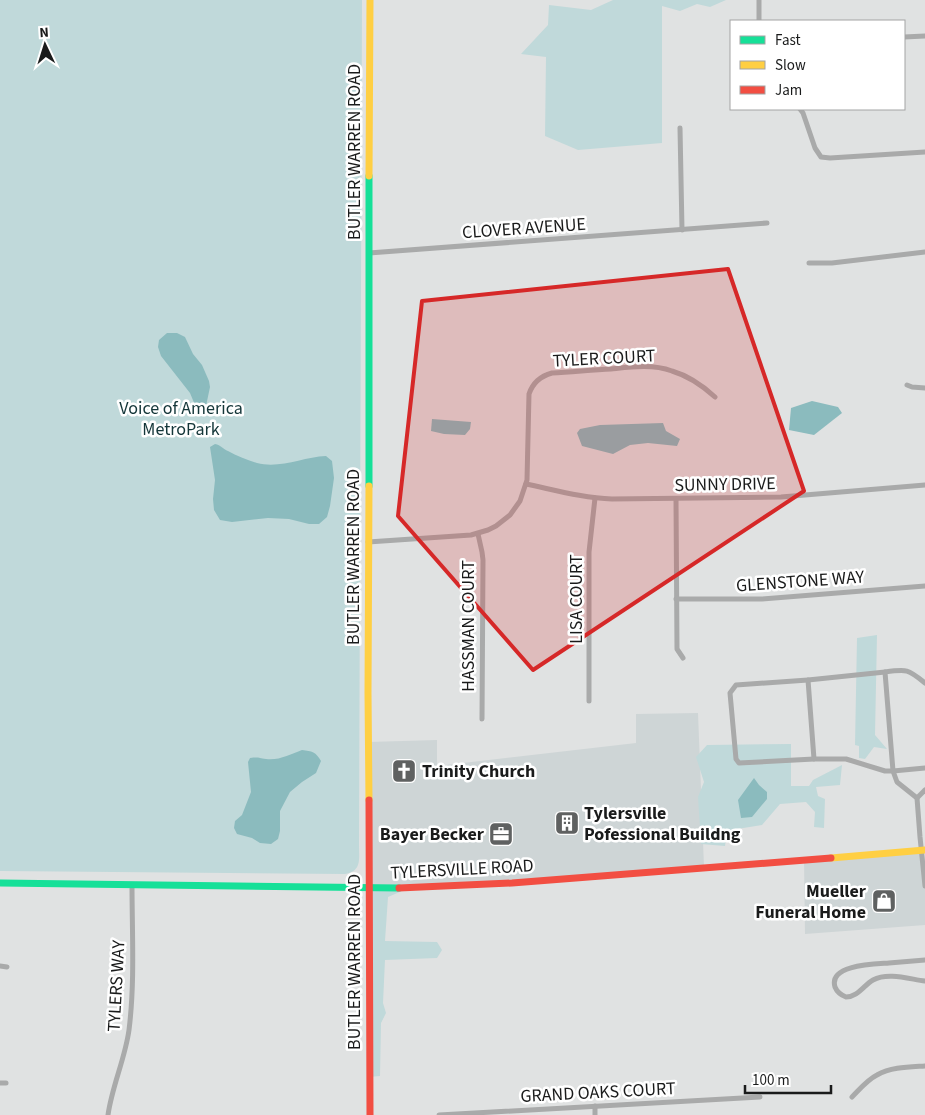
<svg xmlns="http://www.w3.org/2000/svg" width="925" height="1115" font-family="'Source Sans 3',sans-serif">
<rect width="100%" height="100%" fill="#e0e2e2"/>
<g fill="#ced5d6">
<polygon points="698,713 704,867 512,883 369,888 368,742 437,740 437,766 636,743 636,714"/>
<polygon points="922,850 925,886 925,925 805,934 804,860"/>
</g>
<g fill="#c0d9da">
<path d="M0 0H362L359 845C359 859 362 871 345 874L0 871Z"/>
<polygon points="613,0 726,0 710,7 697,4 680,11 662,6 662,143 578,150 545,136 546,57 521,54 548,25 549,5 591,10"/>
<polygon points="877,635 875,735 887,749 874,747 865,759 859,758 859,746 855,745 857,638"/>
<polygon points="791,744 791,786 809,786 813,780 842,765 840,785 816,787 818,796 825,799 824,828 814,827 815,812 806,802 780,804 762,825 731,830 726,838 725,846 701,844 698,797 704,782 696,757 707,745"/>
<polygon points="369,888 409,888 388,897 385,941 437,942 442,950 437,958 385,960 383,1003 386,1013 381,1023 380,1076 369,1077"/>
</g>
<g fill="#8bbbbe">
<polygon points="167,333 177,333 185,337 193,354 202,365 209,381 210,387 206,406 199,409 195,405 190,393 161,356 158,347 159,340"/>
<polygon points="812,401 838,407 842,413 814,435 789,430 791,408"/>
<polygon points="432,419 471,422 470,429 465,435 444,434 431,431"/>
<polygon points="663,423 666,431 680,439 677,446 648,443 630,445 613,454 582,446 577,433 580,429 600,425"/>
<path d="M215 444C221 445 223 449 228 451 237 456 247 460 257 463 280 469 303 457 326 456L332 461 334 478 330 506 327 517 319 524H309L289 519 268 518 232 522 220 520 214 510 213 499 215 480 210 447Z"/>
<path d="M302 750C312 751 316 752 321 761L316 773 302 782 290 792 280 811V831L278 839 271 844 260 843 252 838 237 834 234 828 235 821 242 815 251 792 248 762 250 758C259 757 258 758 266 759 278 761 291 754 302 750Z"/>
<polygon points="754,778 759,785 767,792 767,799 752,817 741,818 738,800"/>
</g>
<g fill="none" stroke-linecap="round" stroke-linejoin="round">
<g stroke="#a9aaaa" stroke-width="5">
<polyline points="759,21 759,0"/>
<polyline points="904,37 925,36"/>
<polyline points="800,109 803,113 815,148 821,157 830,158 925,152"/>
<polyline points="680,128 682,230"/>
<polyline points="369,253 767,223"/>
<polyline points="809,263 832,263 925,252"/>
<polyline points="907,385 912,387 925,388"/>
<path d="M526 484C555 490 583 498 612 499L781 497 925 485"/>
<polyline points="676,499 677,649 683,658"/>
<polyline points="478,534 482,552 483,560 482,719"/>
<path d="M368 542 471 535 488 530 496 526 510 515 520 501 527 480 529 394C533 382 541 376 552 373 572 372 591 370 611 369 631 367 652 364 672 371 689 376 703 386 715 397"/>
<polyline points="676,599 762,599 925,586"/>
<polyline points="885,672 808,680 814,759 846,759 885,771 893,771 925,768"/>
<polyline points="808,680 736,685 730,693 736,759 739,763 814,759"/>
<path d="M925 683C908 669 907 669 885 672L893 771 897 782 917 798 920 837 925 886"/>
<polyline points="589,701 589,552 595,498"/>
<polyline points="917,798 925,790"/>
<path d="M925 960C913 961 901 962 889 963 877 964 828 964 835 987 837 992 841 995 846 997 858 997 864 985 873 980 888 972 909 979 925 981"/>
<polyline points="0,966 7,967"/>
<polyline points="0,1083 6,1083"/>
<path d="M852 1097C860 1089 867 1080 877 1075 891 1067 909 1067 925 1066"/>
<polyline points="595,1106 595,1115"/>
<path d="M108 1115C112 1086 125 1059 129 1030 135 982 132 933 132 885"/>
<polyline points="439,1115 760,1097"/>
</g>
<g stroke="#16e098" stroke-width="7">
<polyline points="369,486 369,176"/>
<polyline points="0,883 399,888"/>
</g>
<g stroke="#ffcf43" stroke-width="7">
<polyline points="369,176 370,0"/>
<polyline points="369,486 368,693 369,800"/>
<polyline points="831,858 925,850"/>
</g>
<g stroke="#f24e42" stroke-width="7">
<polyline points="369,800 370,1115"/>
<polyline points="399,888 512,883 831,858"/>
</g>
</g>
<path fill="#d62828" fill-opacity="0.2" stroke="#d62828" stroke-width="4" stroke-linejoin="round" d="M728 269 804 491 533 670 398 516 422 301Z"/>
<defs>
<symbol id="church-square" viewBox="-11 -11 22 22"><rect x="-9" y="-9" width="18" height="18" rx="4" fill="#5f6161" stroke="#fff"/><path d="M-1.2-6h2.4v3.5h3.3v2.4h-3.3V6h-2.4V-.1h-3.3v-2.4h3.3Z" fill="#fff"/></symbol>
<symbol id="building-square" viewBox="-11 -11 22 22"><rect x="-9" y="-9" width="18" height="18" rx="4" fill="#5f6161" stroke="#fff"/><path d="M-4-6H4V6H1V3H-1V6H-4ZM-2.5-4.3h1.7v1.8h-1.7ZM.8-4.3h1.7v1.8H.8ZM-2.5-1h1.7V.8h-1.7ZM.8-1h1.7V.8H.8Z" fill="#fff"/></symbol>
<symbol id="office-square" viewBox="-11 -11 22 22"><rect x="-9" y="-9" width="18" height="18" rx="4" fill="#5f6161" stroke="#fff"/><path d="M-6-3h4V-5.5h4V-3h4V5H-6ZM-1-4.5V-3h2v-1.5ZM-6 0V1H6V0Z" fill="#fff"/></symbol>
<symbol id="shop-square" viewBox="-11 -11 22 22"><rect x="-9" y="-9" width="18" height="18" rx="4" fill="#5f6161" stroke="#fff"/><path d="M-5-2.5h2.3a2.7 3.5 0 0 1 5.4 0H5L5.5 6h-11ZM-1.5-2.5h3a1.5 2.3 0 0 0-3 0Z" fill="#fff"/></symbol>
</defs>
<g fill-rule="evenodd">
<use href="#church-square" x="390" y="757" width="28" height="28"/>
<use href="#building-square" x="553" y="809" width="28" height="28"/>
<use href="#office-square" x="487" y="820" width="28" height="28"/>
<use href="#shop-square" x="870" y="887" width="28" height="28"/>
</g>
<g text-anchor="middle" stroke-width="5" stroke-linejoin="round" paint-order="stroke">
<g font-size="18" fill="#1a1b1b" stroke="#fff">
<text transform="translate(354 152) rotate(-90)" y="6">BUTLER WARREN ROAD</text>
<text transform="translate(524 228) rotate(-4)" y="6">CLOVER AVENUE</text>
<text transform="translate(604 358) rotate(-3)" y="6">TYLER COURT</text>
<text transform="translate(725 484) rotate(-1)" y="6">SUNNY DRIVE</text>
<text transform="translate(353 557) rotate(-90)" y="6">BUTLER WARREN ROAD</text>
<text transform="translate(800 581) rotate(-4)" y="6">GLENSTONE WAY</text>
<text transform="translate(576 599) rotate(-90)" y="6">LISA COURT</text>
<text transform="translate(468 626) rotate(-90)" y="6">HASSMAN COURT</text>
<text transform="translate(462 869) rotate(-3)" y="6">TYLERSVILLE ROAD</text>
<text transform="translate(354 962) rotate(-90)" y="6">BUTLER WARREN ROAD</text>
<text transform="translate(116 986) rotate(-87)" y="6">TYLERS WAY</text>
<text transform="translate(598 1092) rotate(-3)" y="6">GRAND OAKS COURT</text>
</g>
<g font-size="18" fill="#143639" stroke="#fff">
<text x="181" y="414">Voice of America<tspan x="181" dy="21">MetroPark</tspan></text>
</g>
<g font-size="18" font-weight="bold" fill="#1a1b1b" stroke="#fff" text-anchor="start">
<text x="422" y="777">Trinity Church</text>
<text x="584" y="819">Tylersville<tspan x="584" dy="21">Pofessional Buildng</tspan></text>
<text x="484" y="840" text-anchor="end">Bayer Becker</text>
<text x="866" y="897" text-anchor="end">Mueller<tspan x="866" dy="21">Funeral Home</tspan></text>
</g>
</g>
<rect x="730" y="20" width="175" height="90" fill="#ffffff" stroke="#a3a4a4"/>
<rect x="740" y="36" width="25" height="8" fill="#16e098" stroke="#a3a4a4"/>
<text x="775" y="45" font-size="15" fill="#1a1b1b">Fast</text>
<rect x="740" y="61" width="25" height="8" fill="#ffcf43" stroke="#a3a4a4"/>
<text x="775" y="70" font-size="15" fill="#1a1b1b">Slow</text>
<rect x="740" y="86" width="25" height="8" fill="#f24e42" stroke="#a3a4a4"/>
<text x="775" y="95" font-size="15" fill="#1a1b1b">Jam</text>
<g transform="translate(45 45) rotate(356)" stroke="#ffffff" stroke-width="4" paint-order="stroke">
<path d="M0-4L9 19L0 12L-9 19Z" fill="#1a1b1b"/>
<text y="-8" font-size="14" font-weight="bold" text-anchor="middle" fill="#1a1b1b">N</text>
</g>
<path d="M745 1085v8h86v-8" fill="none" stroke="#1a1b1b" stroke-width="2.5"/>
<text x="752" y="1085" font-size="15" fill="#1a1b1b" stroke="#ffffff" stroke-width="4" paint-order="stroke">100 m</text>
</svg>
